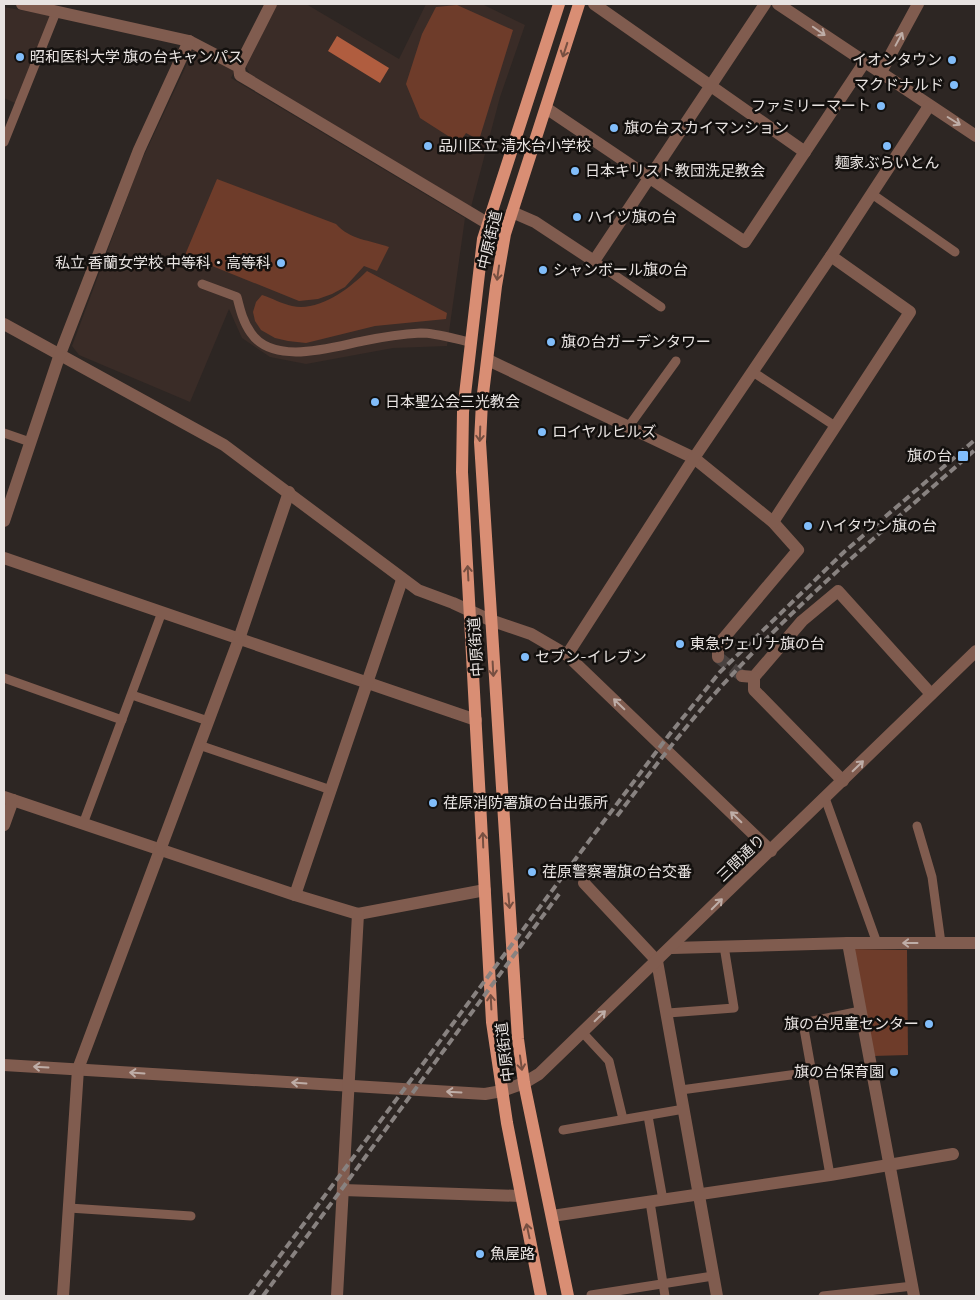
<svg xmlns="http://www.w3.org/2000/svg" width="980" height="1300" font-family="Bitter,'Noto Sans JP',serif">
<rect width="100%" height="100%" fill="#2d2623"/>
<g fill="#3a2c27">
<polygon points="276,4 306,4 399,59 426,4 482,4 525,25 500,97 471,207 250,74 246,67"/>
<polygon points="4,7 53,16 17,104 4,98"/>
<polygon points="194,49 235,70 231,78 465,218 447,346 393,348 306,364 270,357 242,338 229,309 190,402 79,355 72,346 139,166"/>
</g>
<g fill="#6e3c2a">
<polygon points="457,5 513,30 479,140 466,133 459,143 420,118 406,84 422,34 436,7"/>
<path d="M217 179 336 224C350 240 370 240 389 247L377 271 364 266 345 287 332 294 318 299 299 301 185 255Z"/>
<path d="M367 271 447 313 446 319 375 326 306 343 288 341 275 338 261 330 255 321 253 312 256 302 262 295C272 298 282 304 292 306 319 312 349 289 367 271Z"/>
<polygon points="854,949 907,950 908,1055 873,1056"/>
</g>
<polygon fill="#b05d3f" points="337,36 389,68 380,83 328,51"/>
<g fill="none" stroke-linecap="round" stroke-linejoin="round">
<polyline stroke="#494240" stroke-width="12" stroke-dasharray="12 6" stroke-linecap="butt" points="718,657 742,676"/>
<g stroke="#805c4f" stroke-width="9">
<polyline points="4,142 56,12"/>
<polyline points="872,194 955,252"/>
<polyline points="594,261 661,307"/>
<path d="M202 284 237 297C240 309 243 322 251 333 273 366 333 347 363 341 382 337 402 334 421 333 436 333 455 339 470 342"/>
<polyline points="753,372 835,426"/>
<polyline points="629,426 676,361"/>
<polyline points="4,433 30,442"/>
<polyline points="4,678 122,720"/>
<polyline points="132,695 208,721"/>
<polyline points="199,745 331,790"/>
<polyline points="825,798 877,943"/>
<polyline points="83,824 162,612"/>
<polyline points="917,826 932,877 941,943"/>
<polyline points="668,1013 734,1008 724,946"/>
<polyline points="583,1033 609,1061 623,1119"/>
<polyline points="681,1090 812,1072"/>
<polyline points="648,1116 663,1200"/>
<polyline points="563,1130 684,1109"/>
<polyline points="830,1175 803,1023 860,1011"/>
<polyline points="650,1202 665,1296"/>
<polyline points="69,1208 191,1216"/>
<polyline points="591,1295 713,1276"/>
<polyline points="823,1296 913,1286"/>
</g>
<g stroke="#805c4f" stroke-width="12">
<polyline points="22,4 189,41 239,67 240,75 487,223"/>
<polyline points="594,4 805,152"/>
<polyline points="778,4 976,136"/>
<polyline points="239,67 271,4"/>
<polyline points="880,74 918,4"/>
<polyline points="546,108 745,242 864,63"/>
<polyline points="512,212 535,222 594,261 765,4"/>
<polyline points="4,324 224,445 418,590 453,603 490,620 531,634 567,655 771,851"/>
<polyline points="488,360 694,458 773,522 798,550 718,645 718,657"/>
<polyline points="4,521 60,354 139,150 189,41"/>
<polyline points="773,522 910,312 831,256"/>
<polyline points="4,558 476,720"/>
<polyline points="567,655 694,458 831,256 929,106"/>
<polyline points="742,676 754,677 802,621 838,591 931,694"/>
<polyline points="754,677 754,690 843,781"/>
<polyline points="4,797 295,895 358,914 485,890"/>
<polyline points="4,825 13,800"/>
<polyline points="584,883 657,961 717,1296"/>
<polyline points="295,895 402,580"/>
<polyline points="848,943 914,1296"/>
<polyline points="672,948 848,943 976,943"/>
<polyline points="4,1065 485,1094 502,1091 524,1083"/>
<polyline points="343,1190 521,1196"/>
<polyline points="552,1216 830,1175 953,1154"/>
<polyline points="63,1296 78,1069 239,639 289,492"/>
<polyline points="337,1296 358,914"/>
</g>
<polyline stroke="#805c4f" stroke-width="12" points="524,1083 539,1074 976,651"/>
<g stroke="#d98e74" stroke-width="12">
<polyline points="541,1296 507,1123 492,1022 462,472 463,412 483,239 559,4"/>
<polyline points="568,1296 524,1083 518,1039 480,442 482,402 496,286 505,234 579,4"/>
</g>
<g stroke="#888280" stroke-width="4" stroke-dasharray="8 4" stroke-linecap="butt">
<path d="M617 816C653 769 689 721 729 678 805 595 892 523 976 449"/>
<polyline points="250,1296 592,837 669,735 720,672 844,552 976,439"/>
<polyline points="263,1296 559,894"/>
</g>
</g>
<defs><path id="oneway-shaft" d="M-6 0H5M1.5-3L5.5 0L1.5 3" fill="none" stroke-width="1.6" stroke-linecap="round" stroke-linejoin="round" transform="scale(1.25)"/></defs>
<g stroke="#beada7">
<use href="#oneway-shaft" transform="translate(819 31) rotate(35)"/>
<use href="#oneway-shaft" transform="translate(899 39) rotate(-62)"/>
<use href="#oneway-shaft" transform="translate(954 121) rotate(32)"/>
<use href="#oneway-shaft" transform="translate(619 704) rotate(-136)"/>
<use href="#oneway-shaft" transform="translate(858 766) rotate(-44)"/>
<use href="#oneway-shaft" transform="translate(736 817) rotate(-136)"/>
<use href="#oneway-shaft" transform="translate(717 904) rotate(-45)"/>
<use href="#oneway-shaft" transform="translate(910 943) rotate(-180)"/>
<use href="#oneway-shaft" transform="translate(600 1016) rotate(-44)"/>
<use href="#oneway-shaft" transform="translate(41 1067) rotate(-177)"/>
<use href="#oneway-shaft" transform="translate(137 1073) rotate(-176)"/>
<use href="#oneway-shaft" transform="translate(299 1083) rotate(-176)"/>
<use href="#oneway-shaft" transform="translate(454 1092) rotate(-177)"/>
</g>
<g stroke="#764f41">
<use href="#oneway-shaft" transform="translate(565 50) rotate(108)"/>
<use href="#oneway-shaft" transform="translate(498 273) rotate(98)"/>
<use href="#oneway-shaft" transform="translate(480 434) rotate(92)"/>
<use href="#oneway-shaft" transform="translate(468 573) rotate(-93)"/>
<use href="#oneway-shaft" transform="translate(493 669) rotate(87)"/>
<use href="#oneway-shaft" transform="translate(483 840) rotate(-92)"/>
<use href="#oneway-shaft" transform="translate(509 901) rotate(85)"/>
<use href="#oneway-shaft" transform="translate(491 1002) rotate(-93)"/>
<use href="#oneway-shaft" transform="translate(521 1063) rotate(82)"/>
<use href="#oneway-shaft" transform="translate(528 1231) rotate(-102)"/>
</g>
<g fill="#81bdfa" stroke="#13100e" stroke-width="2">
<circle cx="20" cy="57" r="5"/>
<circle cx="952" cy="60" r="5"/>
<circle cx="954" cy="85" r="5"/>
<circle cx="881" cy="106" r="5"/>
<circle cx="614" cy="128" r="5"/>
<circle cx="428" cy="146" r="5"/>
<circle cx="887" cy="146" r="5"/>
<circle cx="575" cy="171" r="5"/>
<circle cx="577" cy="217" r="5"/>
<circle cx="281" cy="263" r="5"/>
<circle cx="543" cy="270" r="5"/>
<circle cx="551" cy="342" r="5"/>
<circle cx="375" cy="402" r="5"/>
<circle cx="542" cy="432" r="5"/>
<rect x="957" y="450" width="12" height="12" rx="2.5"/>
<circle cx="808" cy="526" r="5"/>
<circle cx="680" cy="644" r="5"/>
<circle cx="525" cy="657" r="5"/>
<circle cx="433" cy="803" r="5"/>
<circle cx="532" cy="872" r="5"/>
<circle cx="929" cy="1024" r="5"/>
<circle cx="894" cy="1072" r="5"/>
<circle cx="480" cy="1254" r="5"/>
</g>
<g text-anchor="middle" stroke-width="5" stroke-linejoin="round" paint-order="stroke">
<g font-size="15" fill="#e8e3e1" stroke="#13100e" text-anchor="start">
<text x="30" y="62">昭和医科大学 旗の台キャンパス</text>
<text x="942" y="65" text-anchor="end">イオンタウン</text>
<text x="944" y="90" text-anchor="end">マクドナルド</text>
<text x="871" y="111" text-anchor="end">ファミリーマート</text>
<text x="624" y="133">旗の台スカイマンション</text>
<text x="438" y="151">品川区立 清水台小学校</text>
<text x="887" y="168" text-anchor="middle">麺家ぶらいとん</text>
<text x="585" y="176">日本キリスト教団洗足教会</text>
<text x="587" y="222">ハイツ旗の台</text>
<text x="271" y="268" text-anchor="end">私立 香蘭女学校 中等科・高等科</text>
<text x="553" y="275">シャンボール旗の台</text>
<text x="561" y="347">旗の台ガーデンタワー</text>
<text x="385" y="407">日本聖公会三光教会</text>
<text x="552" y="437">ロイヤルヒルズ</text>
<text x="952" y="461" text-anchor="end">旗の台</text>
<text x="818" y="531">ハイタウン旗の台</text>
<text x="690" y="649">東急ウェリナ旗の台</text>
<text x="535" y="662">セブン-イレブン</text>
<text x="443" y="808">荏原消防署旗の台出張所</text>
<text x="542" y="877">荏原警察署旗の台交番</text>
<text x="919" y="1029" text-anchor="end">旗の台児童センター</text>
<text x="884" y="1077" text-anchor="end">旗の台保育園</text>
<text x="490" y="1259">魚屋路</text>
</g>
<g font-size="15" fill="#e8e3e1" stroke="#13100e">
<text transform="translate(490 240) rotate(-77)" y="5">中原街道</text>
<text transform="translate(476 647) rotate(-94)" y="5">中原街道</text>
<text transform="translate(741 858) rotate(-44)" y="5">三間通り</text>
<text transform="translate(505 1052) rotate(-97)" y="5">中原街道</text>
</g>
</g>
<rect width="980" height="1300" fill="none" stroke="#e8e3e1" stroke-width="10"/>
</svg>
